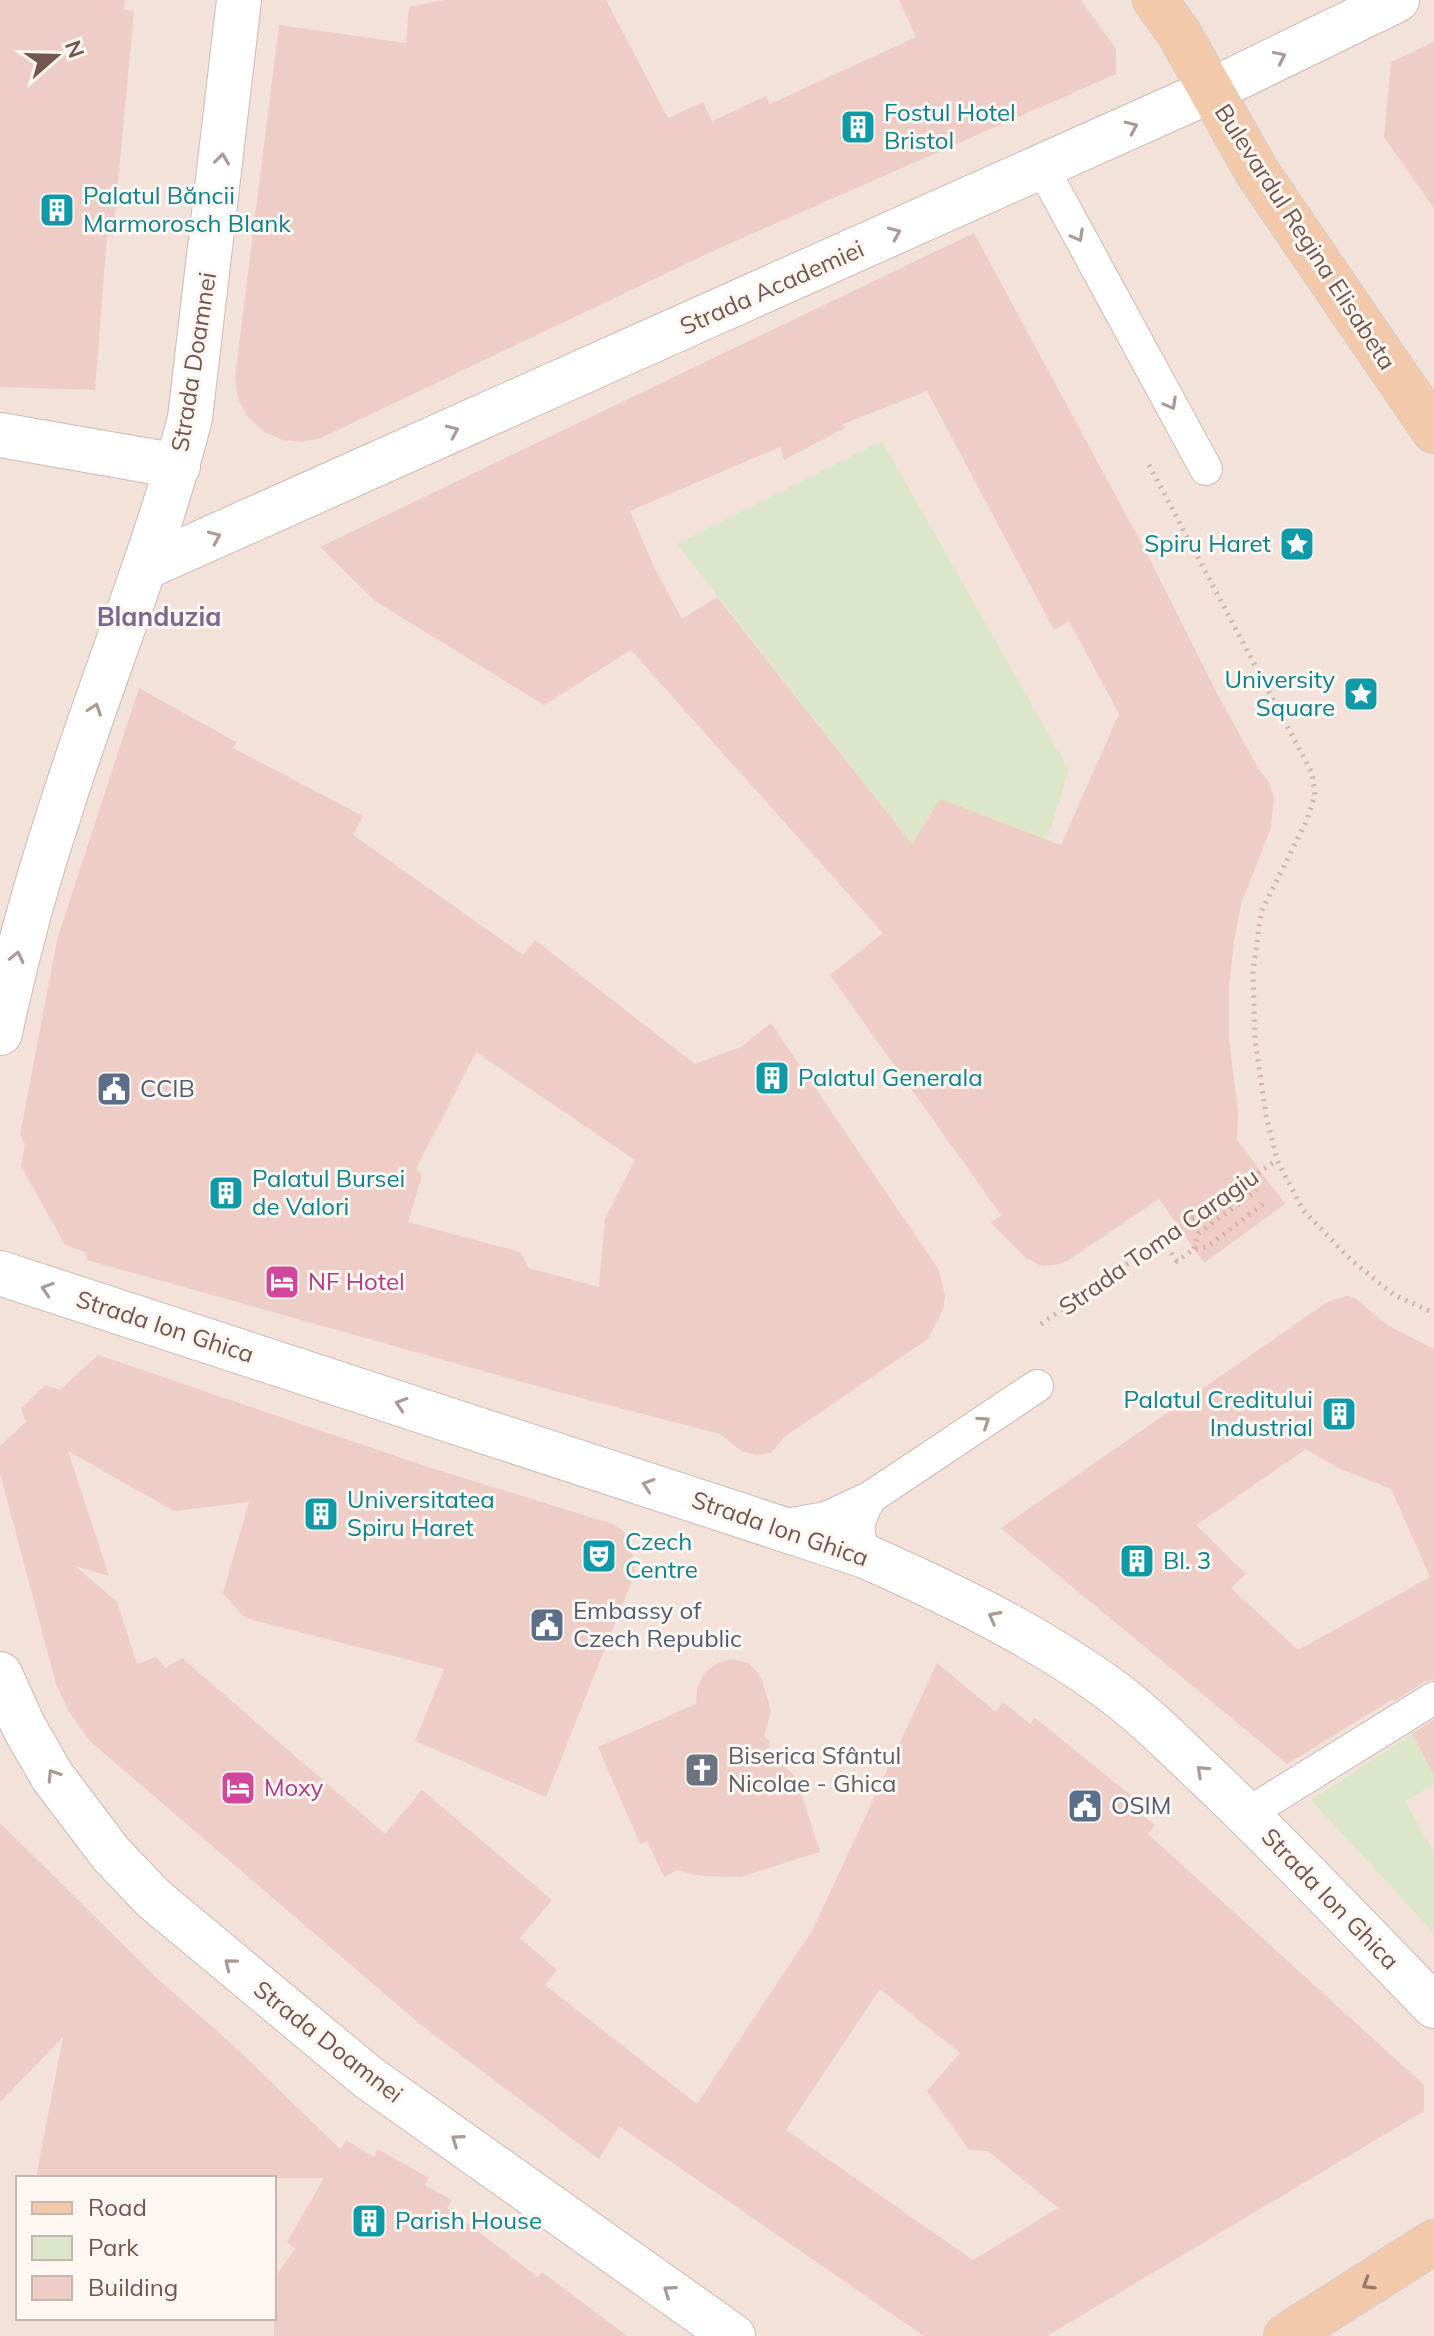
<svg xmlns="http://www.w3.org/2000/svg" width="1434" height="2336" font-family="Mulish,sans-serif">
<rect width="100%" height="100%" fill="#fbf1eb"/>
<path fill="#f2e2da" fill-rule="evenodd" d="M0 0H1434V2336H0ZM18 2178H274V2318H18Z"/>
<g fill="#dce7ca">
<polygon points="882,441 1069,770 1047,840 940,799 912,844 677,544"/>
<polygon points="1434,1720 1434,1737 1418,1746 1434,1775 1434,1785 1405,1801 1434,1853 1434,1933 1311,1800"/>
</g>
<g fill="#edcdc5" fill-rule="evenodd">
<polygon points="0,0 125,0 124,10 134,11 113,236 107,236 95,390 0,387"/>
<polygon points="444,0 606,0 668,118 703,102 712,121 766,96 770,104 916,37 899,0 1081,0 1116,49 1116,74 713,251 321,438 302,442 282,440 263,431 248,417 238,399 235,377 279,25 406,43 409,7"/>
<polygon points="1434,42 1434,208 1384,137 1391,62"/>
<path d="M974 233 1144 548 1219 697 1258 768 1269 782 1274 798 1271 828 1241 904 1234 941 1229 987V1038L1238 1113 1237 1139 1285 1204 1204 1263 1159 1199 1067 1261 1055 1265 1042 1266 1026 1258 991 1223 1001 1215 830 975 883 933 631 650 544 705 375 601 320 547ZM927 391 1054 630 1069 621 1119 714 1061 845 940 799 912 844 717 597 682 619 655 569 630 511 780 447 784 460 845 428 843 424Z"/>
<path d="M139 688 236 742 233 748 363 816 353 835 523 955 535 940 695 1064 741 1047 771 1023 939 1270 945 1297 943 1310 928 1339 784 1437 771 1453 756 1455 741 1451 720 1434 562 1393 87 1260 85 1252 65 1245 21 1166 25 1144 20 1135 57 940ZM476 1052 635 1160 605 1219 599 1287 529 1268 520 1252 408 1222 422 1176 416 1169Z"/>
<path d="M1347 1296 1355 1298 1387 1325 1434 1349V1679L1424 1682 1394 1701 1393 1699 1287 1764 1001 1528 1329 1301ZM1306 1449 1334 1466 1391 1489 1430 1577 1298 1650 1231 1588 1246 1574 1196 1525Z"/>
<path d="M98 1355 428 1467 613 1524 623 1531 631 1542 635 1573 546 1797 415 1741 444 1669 245 1618 223 1593 249 1502 174 1511 68 1451 109 1576 75 1566 117 1602 137 1664 156 1657 165 1668 182 1658 385 1834 422 1790 552 1900 520 1938 557 1970 545 1985 697 2104 812 1931 937 1663 996 1712 1003 1702 1030 1724 1035 1718 1134 1798 1128 1804 1155 1825 1148 1834 1424 2085V2111L1047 2336H924L619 2126 599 2159 421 2025 91 1742 69 1712 56 1684 0 1473V1446L26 1422 21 1409 45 1385 60 1390ZM880 1989 960 2053 927 2091 969 2150 988 2151 1058 2208 973 2260 786 2130Z"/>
<polygon points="732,1659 749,1663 761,1677 771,1711 764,1737 770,1741 768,1751 796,1777 820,1852 741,1877 701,1876 676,1870 664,1877 647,1841 640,1844 598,1747 696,1704 697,1688 705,1672 718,1663"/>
<polygon points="1434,1720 1434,1775 1412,1734"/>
<polygon points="0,1823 159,1980 234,2046 341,2150 346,2140 374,2157 378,2149 429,2178 425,2185 452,2200 447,2208 538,2277 542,2272 627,2336 274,2336 274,2278 295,2249 287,2242 324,2178 36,2178 63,2037 0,2102"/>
</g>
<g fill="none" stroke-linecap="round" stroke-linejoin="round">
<defs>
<g id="service">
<polyline points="1042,167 1206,469"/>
<polyline points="780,1526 826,1518 871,1497"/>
<path d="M865 1556C855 1530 857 1520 871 1497L1037 1386"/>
<polyline points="1247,1814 1434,1698"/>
</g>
<polyline id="pedestrian" points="0,435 178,466"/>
<g id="minor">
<polyline points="144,568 1210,91"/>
<path d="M0 1033C16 956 37 880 62 805 103 675 156 550 190 418L239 0"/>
<path d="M0 1273 865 1556C948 1593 1030 1632 1104 1685 1142 1712 1175 1746 1208 1777 1286 1851 1359 1929 1434 2006"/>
<polyline points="0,1674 24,1727 52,1776 111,1854 154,1899 369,2078 733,2336"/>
</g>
<polyline id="tertiary" points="1210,91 1397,0"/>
<g id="primary">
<polyline points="1155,0 1180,35 1257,172 1434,431"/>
<polyline points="1286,2336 1434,2242"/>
</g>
</defs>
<use href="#service" stroke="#cebab4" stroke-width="34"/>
<use href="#pedestrian" stroke="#cebab4" stroke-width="46"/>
<use href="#minor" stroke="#cebab4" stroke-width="46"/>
<use href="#tertiary" stroke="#cebab4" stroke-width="46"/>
<use href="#primary" stroke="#d5ccca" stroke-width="46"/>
<g stroke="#d2b0a8" stroke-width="5" stroke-dasharray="2 6" stroke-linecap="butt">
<polyline points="1149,465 1312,773 1315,795 1307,820 1261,912 1253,972 1255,1040 1266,1115 1277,1160 1303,1210 1351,1260 1394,1295 1434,1313"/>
<polyline points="1162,1240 1177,1261 1194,1249 1207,1247 1266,1202"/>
<polyline points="1194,1249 1199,1233 1257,1190"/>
<polyline points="1041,1324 1277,1160"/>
</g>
<use href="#service" stroke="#fff" stroke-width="32"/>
<use href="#pedestrian" stroke="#fff" stroke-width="44"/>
<use href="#minor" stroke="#fff" stroke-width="44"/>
<use href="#tertiary" stroke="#fff" stroke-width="44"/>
<use href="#primary" stroke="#f2c9aa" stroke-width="44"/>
</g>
<defs><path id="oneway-chevron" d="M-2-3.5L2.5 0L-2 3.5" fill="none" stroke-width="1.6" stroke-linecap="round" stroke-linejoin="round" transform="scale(2)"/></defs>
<g stroke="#ab9a96">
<use href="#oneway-chevron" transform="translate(1280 57) rotate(-26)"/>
<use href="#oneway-chevron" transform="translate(1132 127) rotate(-24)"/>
<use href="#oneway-chevron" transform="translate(222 159) rotate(-83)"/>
<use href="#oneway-chevron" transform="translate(895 233) rotate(-24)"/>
<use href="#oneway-chevron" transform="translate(1078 236) rotate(61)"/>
<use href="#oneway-chevron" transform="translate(1171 404) rotate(61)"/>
<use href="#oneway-chevron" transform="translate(453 431) rotate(-24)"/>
<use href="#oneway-chevron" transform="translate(215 537) rotate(-24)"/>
<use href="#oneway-chevron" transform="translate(95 709) rotate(-71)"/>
<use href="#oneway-chevron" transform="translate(17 957) rotate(-77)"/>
<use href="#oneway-chevron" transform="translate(47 1289) rotate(-162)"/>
<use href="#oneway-chevron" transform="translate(401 1404) rotate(-162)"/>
<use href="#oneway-chevron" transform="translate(984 1422) rotate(-34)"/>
<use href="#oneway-chevron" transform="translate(648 1485) rotate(-162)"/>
<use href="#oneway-chevron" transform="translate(994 1617) rotate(-152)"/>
<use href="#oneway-chevron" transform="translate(1202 1771) rotate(-137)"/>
<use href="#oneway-chevron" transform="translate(53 1775) rotate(-123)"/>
<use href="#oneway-chevron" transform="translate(230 1964) rotate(-141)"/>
<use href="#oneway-chevron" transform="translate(457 2140) rotate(-145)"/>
<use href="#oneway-chevron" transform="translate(669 2291) rotate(-145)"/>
</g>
<use stroke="#99786b" href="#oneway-chevron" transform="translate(1368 2284) rotate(148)"/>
<defs>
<symbol id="building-square" viewBox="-11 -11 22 22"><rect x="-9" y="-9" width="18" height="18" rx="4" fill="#0f9aa8" stroke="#fdf6f1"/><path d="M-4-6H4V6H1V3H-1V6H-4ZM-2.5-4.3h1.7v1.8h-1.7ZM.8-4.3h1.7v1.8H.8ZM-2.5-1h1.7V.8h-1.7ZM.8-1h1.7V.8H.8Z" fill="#fff"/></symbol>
<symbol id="sight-square" viewBox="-11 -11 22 22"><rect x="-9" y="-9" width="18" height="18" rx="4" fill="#0f9aa8" stroke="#fdf6f1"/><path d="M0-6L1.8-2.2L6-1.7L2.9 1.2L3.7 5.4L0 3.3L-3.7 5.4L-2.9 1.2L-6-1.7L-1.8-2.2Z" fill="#fff"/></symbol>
<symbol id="civic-square" viewBox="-11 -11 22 22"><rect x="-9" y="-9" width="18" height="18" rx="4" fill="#5c6f8a" stroke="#fdf6f1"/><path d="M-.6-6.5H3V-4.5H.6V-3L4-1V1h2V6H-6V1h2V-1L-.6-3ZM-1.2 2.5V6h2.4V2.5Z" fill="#fff"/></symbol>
<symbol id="hotel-square" viewBox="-11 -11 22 22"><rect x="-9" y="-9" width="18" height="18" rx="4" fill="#d1479c" stroke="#fdf6f1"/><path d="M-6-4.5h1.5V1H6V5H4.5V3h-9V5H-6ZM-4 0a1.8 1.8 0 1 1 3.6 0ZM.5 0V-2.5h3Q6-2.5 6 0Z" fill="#fff"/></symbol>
<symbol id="theatre-square" viewBox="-11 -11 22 22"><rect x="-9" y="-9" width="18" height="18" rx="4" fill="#0f9aa8" stroke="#fdf6f1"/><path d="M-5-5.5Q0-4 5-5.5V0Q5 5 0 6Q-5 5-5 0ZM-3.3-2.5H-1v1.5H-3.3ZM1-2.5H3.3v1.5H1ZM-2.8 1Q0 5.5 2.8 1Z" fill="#fff"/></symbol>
<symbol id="church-square" viewBox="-11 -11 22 22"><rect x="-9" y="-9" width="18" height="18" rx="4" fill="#6b7280" stroke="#fdf6f1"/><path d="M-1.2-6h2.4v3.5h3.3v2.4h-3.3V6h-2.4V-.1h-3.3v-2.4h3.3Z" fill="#fff"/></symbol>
</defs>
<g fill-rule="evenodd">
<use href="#building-square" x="838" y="107" width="40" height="40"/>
<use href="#building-square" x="37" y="190" width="40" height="40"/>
<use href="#sight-square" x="1277" y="524" width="40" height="40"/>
<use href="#sight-square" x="1341" y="674" width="40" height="40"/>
<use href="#building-square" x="752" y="1058" width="40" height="40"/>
<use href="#civic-square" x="94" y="1069" width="40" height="40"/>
<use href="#building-square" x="206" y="1173" width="40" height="40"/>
<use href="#hotel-square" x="262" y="1262" width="40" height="40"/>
<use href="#building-square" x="1319" y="1394" width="40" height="40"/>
<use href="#building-square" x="301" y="1494" width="40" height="40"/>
<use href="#theatre-square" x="579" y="1536" width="40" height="40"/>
<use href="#building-square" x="1117" y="1541" width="40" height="40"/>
<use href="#civic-square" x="527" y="1605" width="40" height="40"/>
<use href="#church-square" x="682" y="1750" width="40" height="40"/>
<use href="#hotel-square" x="218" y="1768" width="40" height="40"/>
<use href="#civic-square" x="1065" y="1786" width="40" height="40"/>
<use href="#building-square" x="349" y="2201" width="40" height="40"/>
</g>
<g text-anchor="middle" stroke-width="6" stroke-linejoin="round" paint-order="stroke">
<g font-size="24" fill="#0d838f" stroke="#fdf6f1" text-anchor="start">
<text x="884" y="121">Fostul Hotel<tspan x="884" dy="28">Bristol</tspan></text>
<text x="83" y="204">Palatul Băncii<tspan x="83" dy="28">Marmorosch Blank</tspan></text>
<text x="1271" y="552" text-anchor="end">Spiru Haret</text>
<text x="1335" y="688" text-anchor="end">University<tspan x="1335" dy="28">Square</tspan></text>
<text x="798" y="1086">Palatul Generala</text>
<text x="252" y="1187">Palatul Bursei<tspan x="252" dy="28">de Valori</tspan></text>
<text x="1313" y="1408" text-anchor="end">Palatul Creditului<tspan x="1313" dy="28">Industrial</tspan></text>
<text x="347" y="1508">Universitatea<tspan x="347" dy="28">Spiru Haret</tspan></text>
<text x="625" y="1550">Czech<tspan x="625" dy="28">Centre</tspan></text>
<text x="1163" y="1569">Bl. 3</text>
<text x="395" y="2229">Parish House</text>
</g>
<g font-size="24" fill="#735650" stroke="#fdf6f1">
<text transform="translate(1305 237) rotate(57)" y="8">Bulevardul Regina Elisabeta</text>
<text transform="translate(772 288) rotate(-24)" y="8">Strada Academiei</text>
<text transform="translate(194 362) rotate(-81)" y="8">Strada Doamnei</text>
<text transform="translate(1159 1242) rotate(-35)" y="8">Strada Toma Caragiu</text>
<text transform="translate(165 1327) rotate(18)" y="8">Strada Ion Ghica</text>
<text transform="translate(780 1529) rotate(19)" y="8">Strada Ion Ghica</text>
<text transform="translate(1330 1899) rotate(46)" y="8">Strada Ion Ghica</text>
<text transform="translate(328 2042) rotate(38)" y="8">Strada Doamnei</text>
</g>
<g font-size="24" fill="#4e5e75" stroke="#fdf6f1" text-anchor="start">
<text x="140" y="1097">CCIB</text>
<text x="573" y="1619">Embassy of<tspan x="573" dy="28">Czech Republic</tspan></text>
<text x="1111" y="1814">OSIM</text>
</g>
<g font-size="24" fill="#b23c85" stroke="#fdf6f1" text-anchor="start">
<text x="308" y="1290">NF Hotel</text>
<text x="264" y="1796">Moxy</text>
</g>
<g font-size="24" fill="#5b616d" stroke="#fdf6f1" text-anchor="start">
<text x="728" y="1764">Biserica Sfântul<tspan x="728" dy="28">Nicolae - Ghica</tspan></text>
</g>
<g font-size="26" font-weight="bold" fill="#7a688e" stroke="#fdf6f1">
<text x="159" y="626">Blanduzia</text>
</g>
</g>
<rect x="16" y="2176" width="260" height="144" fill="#fdf6f1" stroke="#c6b6b1" stroke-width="2"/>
<rect x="32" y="2202" width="40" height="12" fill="#f2c9aa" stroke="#c6b6b1" stroke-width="2"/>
<text x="88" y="2216" font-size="24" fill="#735650">Road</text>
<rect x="32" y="2236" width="40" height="24" fill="#dce7ca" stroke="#c6b6b1" stroke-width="2"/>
<text x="88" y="2256" font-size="24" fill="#735650">Park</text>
<rect x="32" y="2276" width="40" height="24" fill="#edcdc5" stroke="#c6b6b1" stroke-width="2"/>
<text x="88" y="2296" font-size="24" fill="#735650">Building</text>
<g transform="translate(56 56) rotate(70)" stroke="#fdf6f1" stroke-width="6" paint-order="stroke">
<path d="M0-6L14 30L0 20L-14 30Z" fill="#735650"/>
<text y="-12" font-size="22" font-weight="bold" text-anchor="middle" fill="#735650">N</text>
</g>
</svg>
